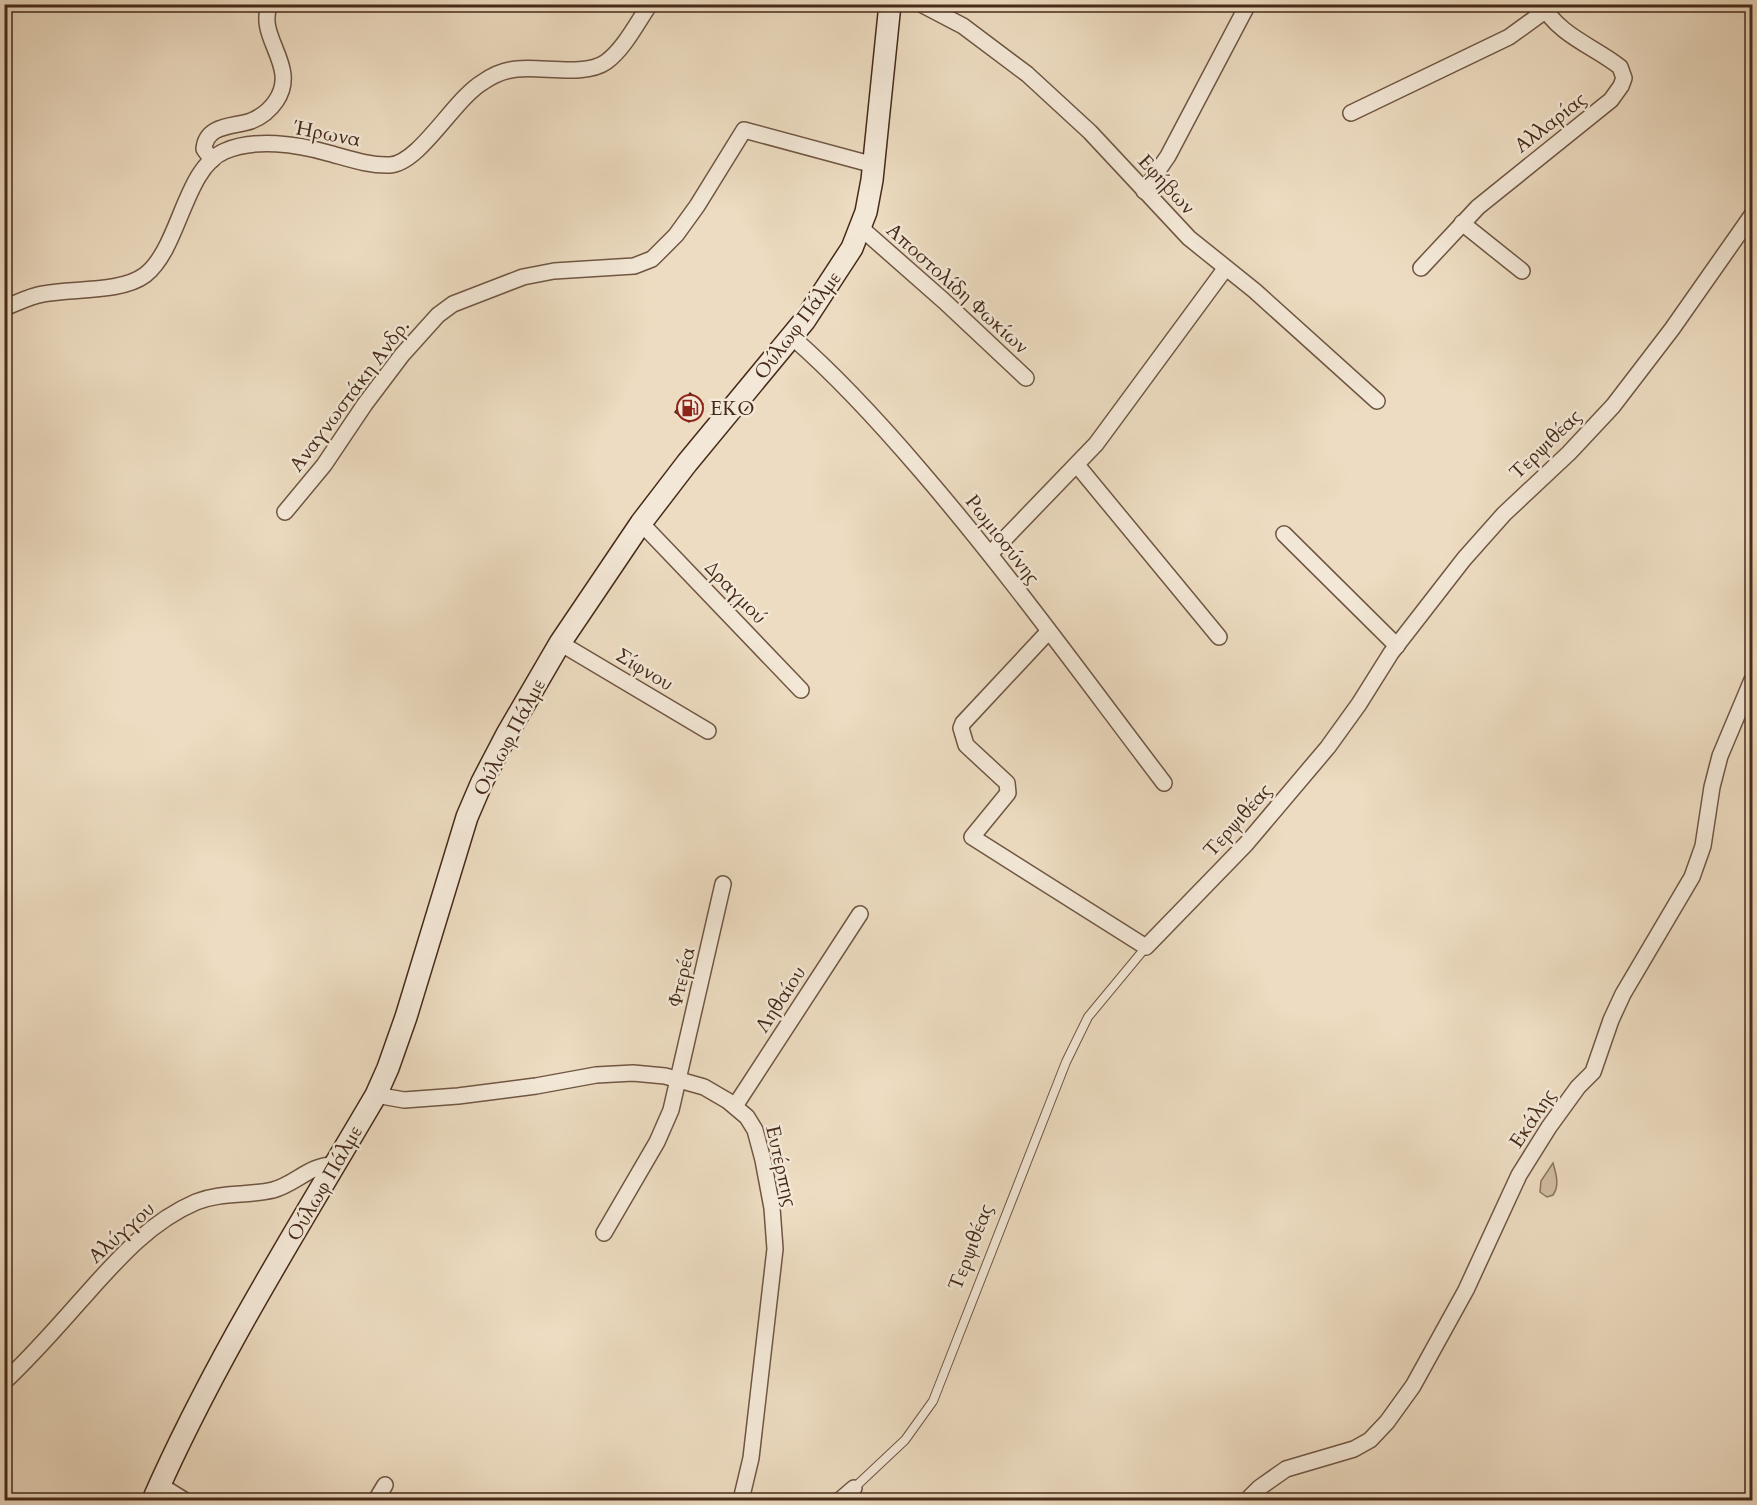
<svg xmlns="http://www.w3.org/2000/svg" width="1757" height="1505" font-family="Cardo,serif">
<rect width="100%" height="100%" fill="#eddcc1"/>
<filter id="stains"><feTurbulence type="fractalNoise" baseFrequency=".00333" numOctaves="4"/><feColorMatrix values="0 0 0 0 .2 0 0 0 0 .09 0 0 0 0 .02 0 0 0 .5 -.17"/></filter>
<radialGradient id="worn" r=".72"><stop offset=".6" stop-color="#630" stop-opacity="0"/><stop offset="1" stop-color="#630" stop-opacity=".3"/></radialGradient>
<path fill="#d1bea4" stroke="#8c745e" stroke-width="1.5" d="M1553 1163C1556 1174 1560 1185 1553 1195L1547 1197 1540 1192 1541 1181Z"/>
<polygon fill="#9d8770" stroke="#462a19" stroke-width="1.5" points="690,393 703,404 689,422 675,412"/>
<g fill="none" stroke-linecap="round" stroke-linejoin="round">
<defs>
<polyline id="lane" points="854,1488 905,1440 933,1401 1066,1062 1088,1017 1146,947"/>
<g id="street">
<polyline points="921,4 963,26 1027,74 1090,132 1189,238 1255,291 1377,401"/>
<polyline points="1351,113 1509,37 1545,11"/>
<path d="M212 160 204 149C206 124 234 127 251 121 261 117 270 110 276 101 300 66 255 37 270 4"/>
<polyline points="1144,191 1168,156 1248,4"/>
<polyline points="1462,223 1522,271"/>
<polyline points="861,228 944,301 1026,378"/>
<path d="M1421 268 1478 207 1611 100 1621 86 1624 78 1620 67C1595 47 1558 35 1542 4"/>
<path d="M4 308C17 303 30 296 43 294 71 288 121 293 145 275 180 248 184 168 225 151 255 138 297 144 328 153 347 158 369 166 390 165 420 163 454 99 483 82 493 75 505 70 517 69 542 66 585 77 606 62 624 49 637 23 650 4"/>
<path d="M792 337C839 378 880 423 921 471 1007 571 1084 678 1164 783"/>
<polyline points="1077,465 1219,637"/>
<polyline points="285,512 324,465 365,404 402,355 438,315 453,304 523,277 554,271 634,266 652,259 676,235 697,206 744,130 874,165"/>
<polyline points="641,523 801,690"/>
<polyline points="1284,534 1397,646"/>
<polyline points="990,554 1096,444 1225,269"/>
<polyline points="1048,632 963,723 961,728 966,745 1007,783 1008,793 972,837 1146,947 1246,844 1328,747 1359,704 1391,653 1464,559 1504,514 1569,453 1613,406 1672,329 1752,215"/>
<polyline points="560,643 708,731"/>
<polyline points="376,1095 404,1100 458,1096 536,1086 596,1075 633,1073 665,1076 704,1087 728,1101 747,1117 755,1130 763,1160 772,1208 775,1249 751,1458 741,1500"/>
<polyline points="735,1106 860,914"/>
<polyline points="604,1233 657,1142 671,1110 723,884"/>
<path d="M4 1382C32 1356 57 1327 82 1299 116 1261 149 1222 196 1202 221 1192 247 1196 273 1190 296 1184 310 1164 335 1165"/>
<polyline points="160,1485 184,1500"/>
<polyline points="376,1500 385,1485"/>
<polyline points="840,1500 854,1488"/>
<polyline points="1247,1500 1259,1488 1286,1469 1354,1449 1370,1440 1387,1422 1413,1386 1466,1290 1519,1175 1549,1127 1578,1087 1593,1072 1611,1020 1623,994 1692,877 1703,846 1712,787 1720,756 1752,680"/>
</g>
<path id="secondary" d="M153 1500C215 1359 298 1228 376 1095L388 1068 406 1017 467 817 482 782 507 734 560 643 641 523 687 463 805 320 852 248 866 212 872 180 890 4"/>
</defs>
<use href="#lane" stroke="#705643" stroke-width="10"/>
<use href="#street" stroke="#705643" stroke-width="18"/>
<use href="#secondary" stroke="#462a19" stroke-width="24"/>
<use href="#lane" stroke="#f3e8d7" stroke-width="8"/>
<use href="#street" stroke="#f3e8d7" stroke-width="15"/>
<use href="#secondary" stroke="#f3e8d7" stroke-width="21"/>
</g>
<defs>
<symbol id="fuel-ring" viewBox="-11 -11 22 22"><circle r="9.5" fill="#f3e8d7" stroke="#8f2418" stroke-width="1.5"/><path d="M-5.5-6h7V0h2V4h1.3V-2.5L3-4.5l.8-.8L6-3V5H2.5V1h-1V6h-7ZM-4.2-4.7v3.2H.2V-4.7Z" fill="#8f2418"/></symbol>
</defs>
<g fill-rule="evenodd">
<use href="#fuel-ring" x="675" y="393" width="30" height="30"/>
</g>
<g text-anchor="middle" stroke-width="5" stroke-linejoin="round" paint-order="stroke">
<g font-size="20" fill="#462a19" stroke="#f3e8d7">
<text transform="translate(1550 122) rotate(-38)" y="7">Αλλαρίας</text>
<text transform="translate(327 133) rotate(11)" y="7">Ήρωνα</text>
<text transform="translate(1167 184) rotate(47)" y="7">Εφήβων</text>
<text transform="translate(958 288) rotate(42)" y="7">Αποστολίδη Φωκίων</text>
<text transform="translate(797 325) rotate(-53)" y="7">Ούλωφ Πάλμε</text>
<text transform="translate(349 395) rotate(-53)" y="7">Αναγνωστάκη Ανδρ.</text>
<text transform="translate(1545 444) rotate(-44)" y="7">Τερψιθέας</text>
<text transform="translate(1003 539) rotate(52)" y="7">Ρωμιοσύνης</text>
<text transform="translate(736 592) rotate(46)" y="7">Δραγμού</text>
<text transform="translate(645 669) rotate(31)" y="7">Σίφνου</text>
<text transform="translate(509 737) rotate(-62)" y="7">Ούλωφ Πάλμε</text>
<text transform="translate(1237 820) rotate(-48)" y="7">Τερψιθέας</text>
<text transform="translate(681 977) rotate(-77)" y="7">Φτερέα</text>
<text transform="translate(780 999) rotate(-57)" y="7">Ληθαίου</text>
<text transform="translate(1532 1118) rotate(-56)" y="7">Εκάλης</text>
<text transform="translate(782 1166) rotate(77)" y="7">Ευτέρπης</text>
<text transform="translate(324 1183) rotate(-60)" y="7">Ούλωφ Πάλμε</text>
<text transform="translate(121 1232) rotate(-42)" y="7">Αλύγγου</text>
<text transform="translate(970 1247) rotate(-69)" y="7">Τερψιθέας</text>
</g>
<g font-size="20" fill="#462a19" stroke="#f3e8d7" text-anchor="start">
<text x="710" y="415">EKO</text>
</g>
</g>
<rect width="1757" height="1505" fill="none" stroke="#eddcc1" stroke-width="24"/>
<rect x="6" y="6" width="1745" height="1493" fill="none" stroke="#462a19" stroke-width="3"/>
<rect x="12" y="12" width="1733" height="1481" fill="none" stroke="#462a19" stroke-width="1.5"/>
<rect width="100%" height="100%" filter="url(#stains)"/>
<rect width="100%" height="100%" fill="url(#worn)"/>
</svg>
